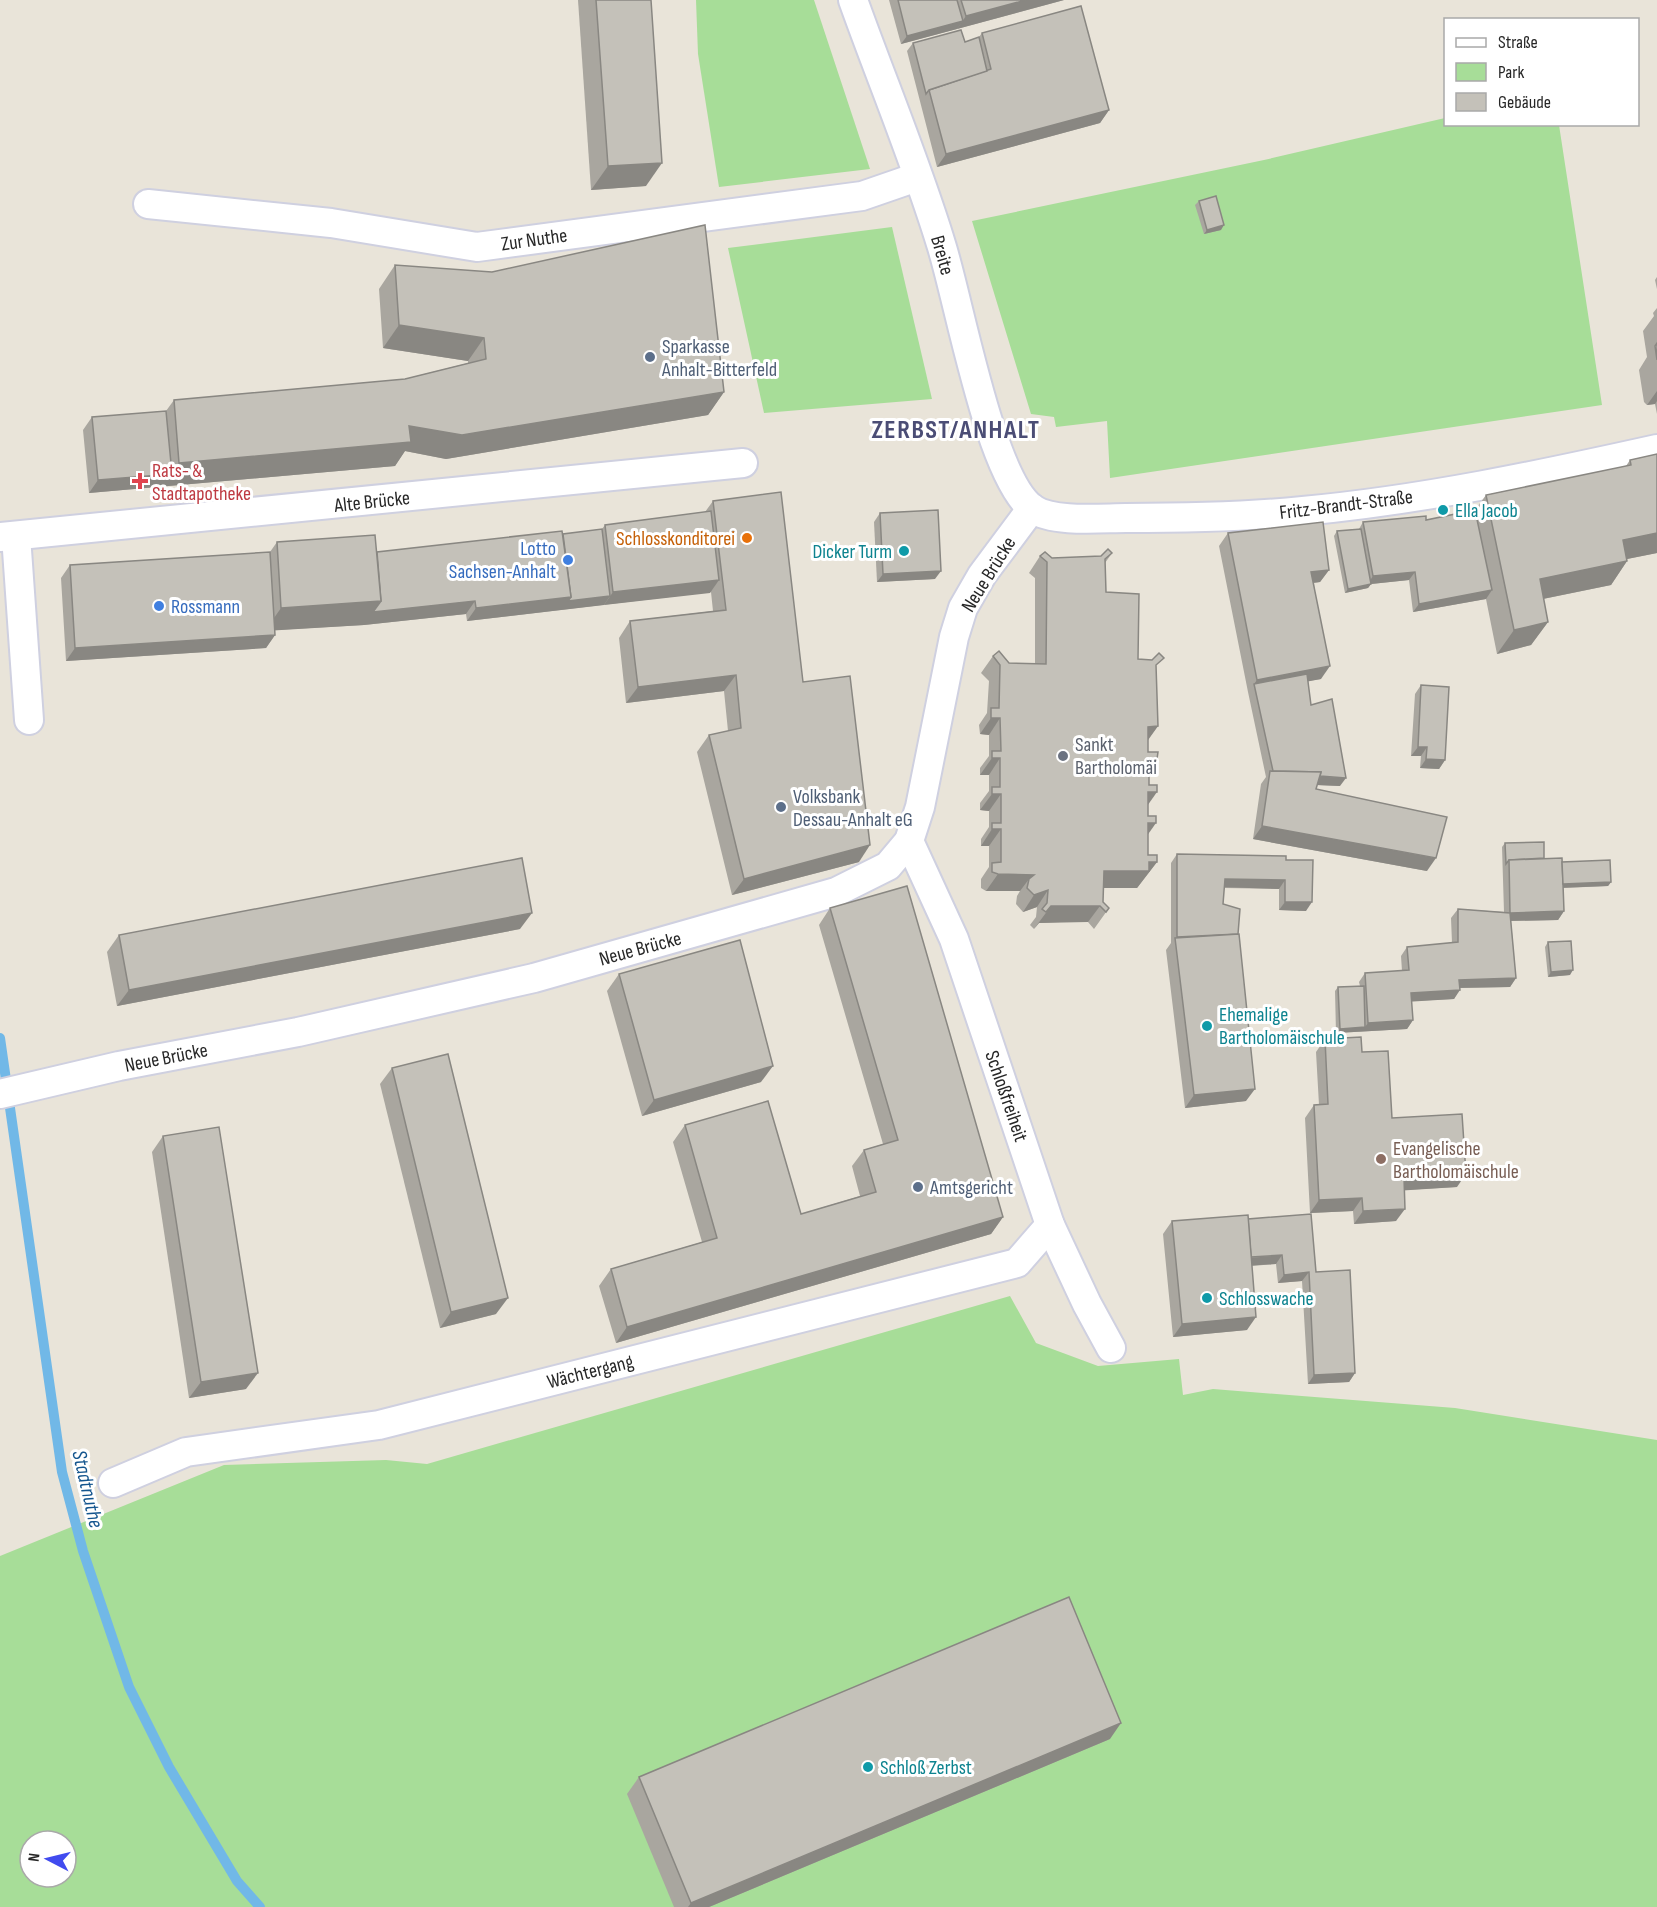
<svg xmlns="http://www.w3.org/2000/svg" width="1657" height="1907" font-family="'Sofia Sans Condensed',sans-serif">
<rect width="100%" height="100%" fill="#e9e4d9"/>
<g fill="#a7dd98" fill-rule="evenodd">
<polygon points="696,0 814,0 870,169 719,187 698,54"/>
<polygon points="1445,118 1446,124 1559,125 1602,405 1110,478 1107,421 1056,427 1054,417 1031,414 972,221 1264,160"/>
<polygon points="892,227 932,399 764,413 728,248"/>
<path d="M1010 1296 1036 1343 1098 1366 1179 1359 1183 1395 1213 1389 1455 1408 1657 1440V1907H0V1556L224 1465 386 1460 427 1464ZM30 1841H66V1877H30Z"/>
</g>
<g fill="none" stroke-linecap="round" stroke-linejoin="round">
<polyline stroke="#71b8e7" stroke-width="10" points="0,1038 62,1472 83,1551 129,1687 169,1767 237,1881 260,1907"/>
<defs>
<g id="street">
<path d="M853 0C882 81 916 162 941 244 959 300 990 479 1033 509 1054 523 1102 518 1126 518 1185 518 1244 517 1303 511 1422 500 1540 475 1657 449"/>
<polyline points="148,204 331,223 477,247 862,196 917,177"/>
<polyline points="16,536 29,720"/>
<polyline points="0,537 743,463"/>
<polyline points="909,841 954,939 1050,1225 1087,1304 1111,1348"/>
<polyline points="0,1094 119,1066 298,1032 534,978 836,892 888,866 909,841 920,807 954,637 963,608 982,575 1032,508"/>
<polyline points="113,1483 186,1452 379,1425 1017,1263 1050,1225"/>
</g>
</defs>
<use href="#street" stroke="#cfd0e0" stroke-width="32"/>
<use href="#street" stroke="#fff" stroke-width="28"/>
</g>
<g fill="#a9a69f">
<polygon points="578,0 651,0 646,186 591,190"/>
<polygon points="889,0 1064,0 901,44"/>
<polygon points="982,33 1109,110 1100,123 937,167 907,51 913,43 965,42 979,37"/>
<polygon points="1199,201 1221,230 1204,234 1195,205"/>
<polygon points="395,265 724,392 708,415 446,459 405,451 395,466 89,493 83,430 92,417 166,411 174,400 405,379 468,363 468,361 383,348 379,289"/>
<polygon points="1657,277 1657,289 1655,280"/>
<polygon points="1657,308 1657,414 1655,404 1647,405 1644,402 1639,370 1647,357 1643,331 1654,316 1653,313"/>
<polygon points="1657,454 1657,553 1627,559 1627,561 1611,585 1543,599 1548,622 1531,645 1497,654 1486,599 1413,612 1409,580 1371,584 1368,588 1345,593 1334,536 1337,531 1359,529 1363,522 1426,520 1475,510 1486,495 1626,466 1630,460"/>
<polygon points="713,501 803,682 859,862 732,895 697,752 709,735 728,731 724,691 626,703 619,638 630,621 713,611 711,592 467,621 466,614 364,625 275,630 275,635 266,648 66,661 61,578 70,565 270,552 277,542 377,552 563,534 602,529 605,525 705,512"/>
<polygon points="880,513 935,579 877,582 874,522"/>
<polygon points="1228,533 1329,570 1320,582 1314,583 1321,679 1308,681 1311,705 1340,786 1317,785 1316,789 1427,871 1253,839 1261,784 1266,777 1248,692 1219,546"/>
<polygon points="1112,553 1105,563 1106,592 1138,659 1156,669 1158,726 1148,739 1148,855 1157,862 1137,888 1103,888 1103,902 1109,908 1094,929 1088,922 1060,922 1039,923 1034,929 1030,925 1036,917 1037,907 1023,912 1016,904 1017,896 1020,891 986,891 981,888 981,879 989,867 989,846 981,846 981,839 989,827 989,811 980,810 980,803 989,791 989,775 980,775 980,768 989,756 989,735 980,734 979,725 987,713 989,681 981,673 993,656 1009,663 1035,663 1035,578 1029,573 1040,556 1052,558 1101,556"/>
<polygon points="1421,685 1445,760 1439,769 1420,768 1421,756 1411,756 1415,694"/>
<polygon points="1505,843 1544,858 1562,862 1611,882 1608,886 1563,888 1564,911 1558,920 1511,921 1516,978 1510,987 1460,988 1454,999 1411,1001 1413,1020 1407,1029 1336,1033 1335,991 1338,987 1360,986 1359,982 1365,973 1402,971 1401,956 1407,947 1452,943 1451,918 1458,909 1504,912 1502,847"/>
<polygon points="1177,854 1286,860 1306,911 1279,910 1279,889 1224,888 1223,904 1238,934 1246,1101 1185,1108 1166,950 1171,943 1171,863"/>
<polygon points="830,908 1003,1217 991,1234 616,1343 599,1286 611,1269 702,1242 673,1142 685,1125 801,1214 860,1196 852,1166 864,1150 883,1144 819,925"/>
<polygon points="520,929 117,1006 107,952 119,935"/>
<polygon points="1548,942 1570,975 1548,977 1545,947"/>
<polygon points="619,974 761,1082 642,1116 607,991"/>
<polygon points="1325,1039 1362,1052 1392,1118 1457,1187 1404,1190 1396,1221 1354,1224 1353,1211 1310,1213 1305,1118 1314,1105 1319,1105 1316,1052"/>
<polygon points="392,1068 496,1314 440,1328 380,1084"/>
<polygon points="163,1136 246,1389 189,1398 152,1152"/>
<polygon points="1248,1219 1316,1272 1355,1373 1349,1382 1308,1384 1302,1281 1278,1283 1276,1264 1252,1266 1247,1330 1173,1337 1163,1234 1172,1221"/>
<polygon points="1110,1739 709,1907 674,1907 627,1794 639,1777"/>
</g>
<g fill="#898782">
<polygon points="1026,0 1064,0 957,29 966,16"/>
<polygon points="963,21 957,29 901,44 907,36"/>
<polygon points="1109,110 1100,123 937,167 946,154"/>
<polygon points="662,163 646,186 591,190 608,166"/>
<polygon points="1224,225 1221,230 1204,234 1207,230"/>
<polygon points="399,325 484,338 468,361 383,348"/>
<polygon points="1657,391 1657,401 1655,404 1647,405"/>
<polygon points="724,392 708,415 446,459 405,451 395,466 89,493 98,480 172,474 179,463 409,426"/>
<polygon points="1657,533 1657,553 1607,563 1623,540"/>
<polygon points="1627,561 1611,585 1523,603 1540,579"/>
<polygon points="1329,570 1320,582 1302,584 1311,572"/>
<polygon points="941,571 935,579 877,582 883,574"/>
<polygon points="1415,572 1409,580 1371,584 1368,588 1345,593 1348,589 1367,585 1373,576"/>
<polygon points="719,580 710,593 604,605 613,592"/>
<polygon points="1492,590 1486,599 1413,612 1419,604"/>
<polygon points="610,596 604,605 467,621 476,608 571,597"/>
<polygon points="381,601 475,601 466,614 364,625 265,631 281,608"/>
<polygon points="1548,622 1531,645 1497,654 1514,630"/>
<polygon points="275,635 266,648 66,661 75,648"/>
<polygon points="1330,666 1321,679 1256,691 1254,684 1257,680"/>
<polygon points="736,675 724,691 626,703 638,687"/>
<polygon points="991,718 1000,718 989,735 980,734"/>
<polygon points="1158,726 1146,743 1148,727"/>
<polygon points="1418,747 1427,747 1421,756 1411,756"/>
<polygon points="992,758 1000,758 989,775 980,775"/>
<polygon points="1149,759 1157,759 1146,775"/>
<polygon points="1426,759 1445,760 1439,769 1420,768"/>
<polygon points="1274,774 1346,778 1340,786 1268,783"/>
<polygon points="1148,792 1157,792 1145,809"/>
<polygon points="992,794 1001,794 989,811 980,810"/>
<polygon points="1148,823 1156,823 1144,840"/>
<polygon points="1262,826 1436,858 1427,871 1253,839"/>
<polygon points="992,829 1001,829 989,846 981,846"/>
<polygon points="870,845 859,862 732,895 744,879"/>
<polygon points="1149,862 1157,862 1137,888 1092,888 1104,871"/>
<polygon points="998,874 1034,875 1029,879 1020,891 986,891"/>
<polygon points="1225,879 1285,880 1279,889 1219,887"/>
<polygon points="1611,882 1608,886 1557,888 1560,884"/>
<polygon points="1048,890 1037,907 1023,912 1034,895"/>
<polygon points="1285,902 1312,902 1306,911 1279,910"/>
<polygon points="1051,906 1100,906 1088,922 1039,923 1034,929"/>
<polygon points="1564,911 1558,920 1504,921 1510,913"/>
<polygon points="532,913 520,929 117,1006 129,990"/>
<polygon points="1573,970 1570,975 1548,977 1551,972"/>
<polygon points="1516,978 1510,987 1453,988 1459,980"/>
<polygon points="1460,990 1454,999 1405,1002 1411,993"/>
<polygon points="1413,1020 1407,1029 1336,1033 1340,1029 1365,1027 1368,1023"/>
<polygon points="773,1066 761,1082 642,1116 654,1100"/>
<polygon points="1255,1089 1246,1101 1185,1108 1194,1095"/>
<polygon points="1466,1174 1457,1187 1395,1191 1404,1178"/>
<polygon points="1362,1198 1353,1211 1310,1213 1319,1200"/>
<polygon points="1405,1209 1396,1221 1354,1224 1363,1211"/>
<polygon points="1003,1217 991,1234 616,1343 627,1327"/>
<polygon points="1282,1255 1276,1264 1242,1266 1249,1258"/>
<polygon points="1309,1272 1302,1281 1278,1283 1284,1275"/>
<polygon points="508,1298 496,1314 440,1328 451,1312"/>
<polygon points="1256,1317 1247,1330 1173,1337 1182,1324"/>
<polygon points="258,1373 246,1389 189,1398 201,1382"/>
<polygon points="1355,1373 1349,1382 1308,1384 1314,1375"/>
<polygon points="1121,1723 1110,1739 709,1907 688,1907 691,1903"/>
</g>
<g fill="#c4c1b9" stroke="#898782" stroke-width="1.5">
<polygon points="596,0 651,0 662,163 608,166"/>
<polygon points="898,0 957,0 963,21 907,36"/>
<polygon points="961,0 1026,0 966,16"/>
<polygon points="1081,6 1109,110 946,154 929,90 991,69 982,33"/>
<polygon points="961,30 965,42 979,37 987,71 929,90 926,94 913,43"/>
<polygon points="1216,196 1224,225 1207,230 1199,201"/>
<polygon points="705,225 724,392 462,435 409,426 411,442 179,463 174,400 405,379 486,359 484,338 399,325 395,265 492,272"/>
<polygon points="1657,343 1657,360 1655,346"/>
<polygon points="166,411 172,474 98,480 92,417"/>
<polygon points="1657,454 1657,533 1623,540 1627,561 1540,579 1548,622 1514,630 1486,495 1631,465 1630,460"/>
<polygon points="781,492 803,682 850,676 870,845 744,879 709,735 741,728 736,675 638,687 630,621 726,610 713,501"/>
<polygon points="938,510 941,571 883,574 880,513"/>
<polygon points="1475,510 1492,590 1419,604 1415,572 1373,576 1363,522 1426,516 1426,520"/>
<polygon points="711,511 719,580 613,592 605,525"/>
<polygon points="1323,522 1329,570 1311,572 1330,666 1257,680 1228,533"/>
<polygon points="602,529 610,596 568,601 571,597 563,534"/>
<polygon points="1361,529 1371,584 1348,589 1337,531"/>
<polygon points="562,531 571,597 476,608 475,601 373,612 381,601 377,552"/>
<polygon points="375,535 381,601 281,608 277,542"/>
<polygon points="1108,549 1112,553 1105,559 1106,592 1139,594 1138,659 1152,660 1159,653 1164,658 1156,665 1158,726 1148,727 1148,752 1158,752 1157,759 1149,759 1149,785 1157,785 1157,792 1148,792 1148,816 1156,816 1156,823 1148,823 1148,855 1157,855 1157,862 1149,862 1149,871 1104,871 1103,902 1109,908 1106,912 1100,906 1051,906 1046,912 1042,909 1047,903 1048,890 1034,895 1027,888 1029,879 1034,875 998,874 992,872 992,863 1001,862 1001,829 992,829 992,823 1001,823 1001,794 992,794 992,787 1000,787 1000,758 992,758 992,751 1001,751 1000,718 991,718 991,708 999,708 1000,665 993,656 999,651 1009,663 1046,664 1047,562 1040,556 1045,552 1052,558 1101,556"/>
<polygon points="270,552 275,635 75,648 70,565"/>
<polygon points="1307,674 1311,705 1332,699 1346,778 1320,776 1321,772 1273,771 1254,684"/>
<polygon points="1421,685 1449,687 1445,760 1426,759 1427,747 1418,747"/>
<polygon points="1270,771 1321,772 1316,789 1447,817 1436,858 1262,826"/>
<polygon points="1544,842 1544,858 1509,860 1506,864 1505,843"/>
<polygon points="1177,854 1286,856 1286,860 1313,860 1312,902 1285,902 1285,880 1225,879 1223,904 1240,909 1238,934 1177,937"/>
<polygon points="522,858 532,913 129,990 119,935"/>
<polygon points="1562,858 1564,911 1510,913 1509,860"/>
<polygon points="1610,860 1611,882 1563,884 1562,862"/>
<polygon points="907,886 1003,1217 627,1327 611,1269 717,1238 685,1125 768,1101 801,1214 876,1192 864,1150 898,1140 830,908"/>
<polygon points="1458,909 1510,913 1516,978 1459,980 1460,990 1411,993 1413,1020 1368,1023 1365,973 1409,970 1407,947 1458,942"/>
<polygon points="1239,934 1255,1089 1194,1095 1175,938"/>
<polygon points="740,940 773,1066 654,1100 619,974"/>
<polygon points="1571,941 1573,970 1551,972 1548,942"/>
<polygon points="1364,986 1365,1027 1340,1029 1338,987"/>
<polygon points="1361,1037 1362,1052 1388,1051 1392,1118 1462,1114 1466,1174 1404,1178 1405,1209 1363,1211 1362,1198 1319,1200 1314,1105 1328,1104 1325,1039"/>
<polygon points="448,1054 508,1298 451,1312 392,1068"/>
<polygon points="219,1127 258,1373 201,1382 163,1136"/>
<polygon points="1311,1214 1316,1272 1350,1270 1355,1373 1314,1375 1309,1272 1284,1275 1282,1255 1251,1257 1248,1219"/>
<polygon points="1248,1215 1256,1317 1182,1324 1172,1221"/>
<polygon points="1069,1597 1121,1723 691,1903 639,1777"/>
</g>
<g fill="#5c6f8a" stroke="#fff" stroke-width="2">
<circle cx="650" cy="357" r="6"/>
<circle cx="781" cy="807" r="6"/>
<circle cx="918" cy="1187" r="6"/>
</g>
<path fill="#e0444e" stroke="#fff" stroke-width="2" d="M137 472h6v6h6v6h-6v6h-6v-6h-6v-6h6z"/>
<g fill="#0f9aa8" stroke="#fff" stroke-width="2">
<circle cx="1443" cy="510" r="6"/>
<circle cx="904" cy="551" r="6"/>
<circle cx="1207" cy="1026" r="6"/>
<circle cx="1207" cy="1298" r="6"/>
<circle cx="868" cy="1767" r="6"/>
</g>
<circle fill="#e8710a" stroke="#fff" stroke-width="2" cx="747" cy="538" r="6"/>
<g fill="#3f7fe0" stroke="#fff" stroke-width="2">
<circle cx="568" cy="560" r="6"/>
<circle cx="159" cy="606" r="6"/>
</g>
<circle fill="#6b7280" stroke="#fff" stroke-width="2" cx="1063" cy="756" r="6"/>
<circle fill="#8d6e63" stroke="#fff" stroke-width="2" cx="1381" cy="1159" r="6"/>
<g text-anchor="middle" stroke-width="6" stroke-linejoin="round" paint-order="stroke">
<g font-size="20" fill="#272727" stroke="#fff">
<text transform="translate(534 239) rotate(-8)" y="7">Zur Nuthe</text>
<text transform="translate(943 255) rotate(74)" y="7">Breite</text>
<text transform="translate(372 501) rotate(-6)" y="7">Alte Brücke</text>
<text transform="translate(1346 504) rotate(-7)" y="7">Fritz-Brandt-Straße</text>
<text transform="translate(988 574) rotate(-58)" y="7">Neue Brücke</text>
<text transform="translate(640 948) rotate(-15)" y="7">Neue Brücke</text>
<text transform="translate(166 1057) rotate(-11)" y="7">Neue Brücke</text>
<text transform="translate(1007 1096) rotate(71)" y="7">Schloßfreiheit</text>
<text transform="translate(590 1371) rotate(-14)" y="7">Wächtergang</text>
</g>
<g font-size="20" fill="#4e5e75" stroke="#fff" text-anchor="start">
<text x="662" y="353">Sparkasse<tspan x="662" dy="23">Anhalt-Bitterfeld</tspan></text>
<text x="793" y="803">Volksbank<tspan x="793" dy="23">Dessau-Anhalt eG</tspan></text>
<text x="930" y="1194">Amtsgericht</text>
</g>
<g font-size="20" fill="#be3a42" stroke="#fff" text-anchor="start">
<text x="152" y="477">Rats- &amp;<tspan x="152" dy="23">Stadtapotheke</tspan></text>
</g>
<g font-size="20" fill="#0d838f" stroke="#fff" text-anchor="start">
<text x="1455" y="517">Ella Jacob</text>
<text x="892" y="558" text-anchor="end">Dicker Turm</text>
<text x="1219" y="1021">Ehemalige<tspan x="1219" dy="23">Bartholomäischule</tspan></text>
<text x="1219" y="1305">Schlosswache</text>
<text x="880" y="1774">Schloß Zerbst</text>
</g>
<g font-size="20" fill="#c56008" stroke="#fff" text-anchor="end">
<text x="735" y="545">Schlosskonditorei</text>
</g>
<g font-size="20" fill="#366cbe" stroke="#fff" text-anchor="end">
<text x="556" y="555">Lotto<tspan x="556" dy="23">Sachsen-Anhalt</tspan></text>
<text x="171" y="613" text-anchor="start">Rossmann</text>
</g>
<g font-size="20" fill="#5b616d" stroke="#fff" text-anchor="start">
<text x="1075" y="751">Sankt<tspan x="1075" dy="23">Bartholomäi</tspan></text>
</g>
<g font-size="20" fill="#785e54" stroke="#fff" text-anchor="start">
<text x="1393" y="1155">Evangelische<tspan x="1393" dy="23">Bartholomäischule</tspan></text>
</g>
<g font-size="21" font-style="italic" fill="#14558e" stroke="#fff">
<text transform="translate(88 1489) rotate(77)" y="7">Stadtnuthe</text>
</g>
<g font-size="26" font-weight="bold" letter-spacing="1.5" fill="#4b4d75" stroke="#fff">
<text x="956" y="438">ZERBST/ANHALT</text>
</g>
</g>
<rect x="1444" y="18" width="195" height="108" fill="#ffffff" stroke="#a9a9a9" stroke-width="1.5"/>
<rect x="1456" y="38" width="30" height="9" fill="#ffffff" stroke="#a9a9a9" stroke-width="1.5"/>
<text x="1498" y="48" font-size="18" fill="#272727">Straße</text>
<rect x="1456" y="63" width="30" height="18" fill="#a7dd98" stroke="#a9a9a9" stroke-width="1.5"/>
<text x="1498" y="78" font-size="18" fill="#272727">Park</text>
<rect x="1456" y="93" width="30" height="18" fill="#c4c1b9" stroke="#a9a9a9" stroke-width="1.5"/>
<text x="1498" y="108" font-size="18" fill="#272727">Gebäude</text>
<g transform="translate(48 1859) rotate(277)"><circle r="28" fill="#ffffff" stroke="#a9a9a9" stroke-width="1.5"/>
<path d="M0-4.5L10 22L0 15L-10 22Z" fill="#414bef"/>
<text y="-9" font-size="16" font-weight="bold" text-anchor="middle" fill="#272727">N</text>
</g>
</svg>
